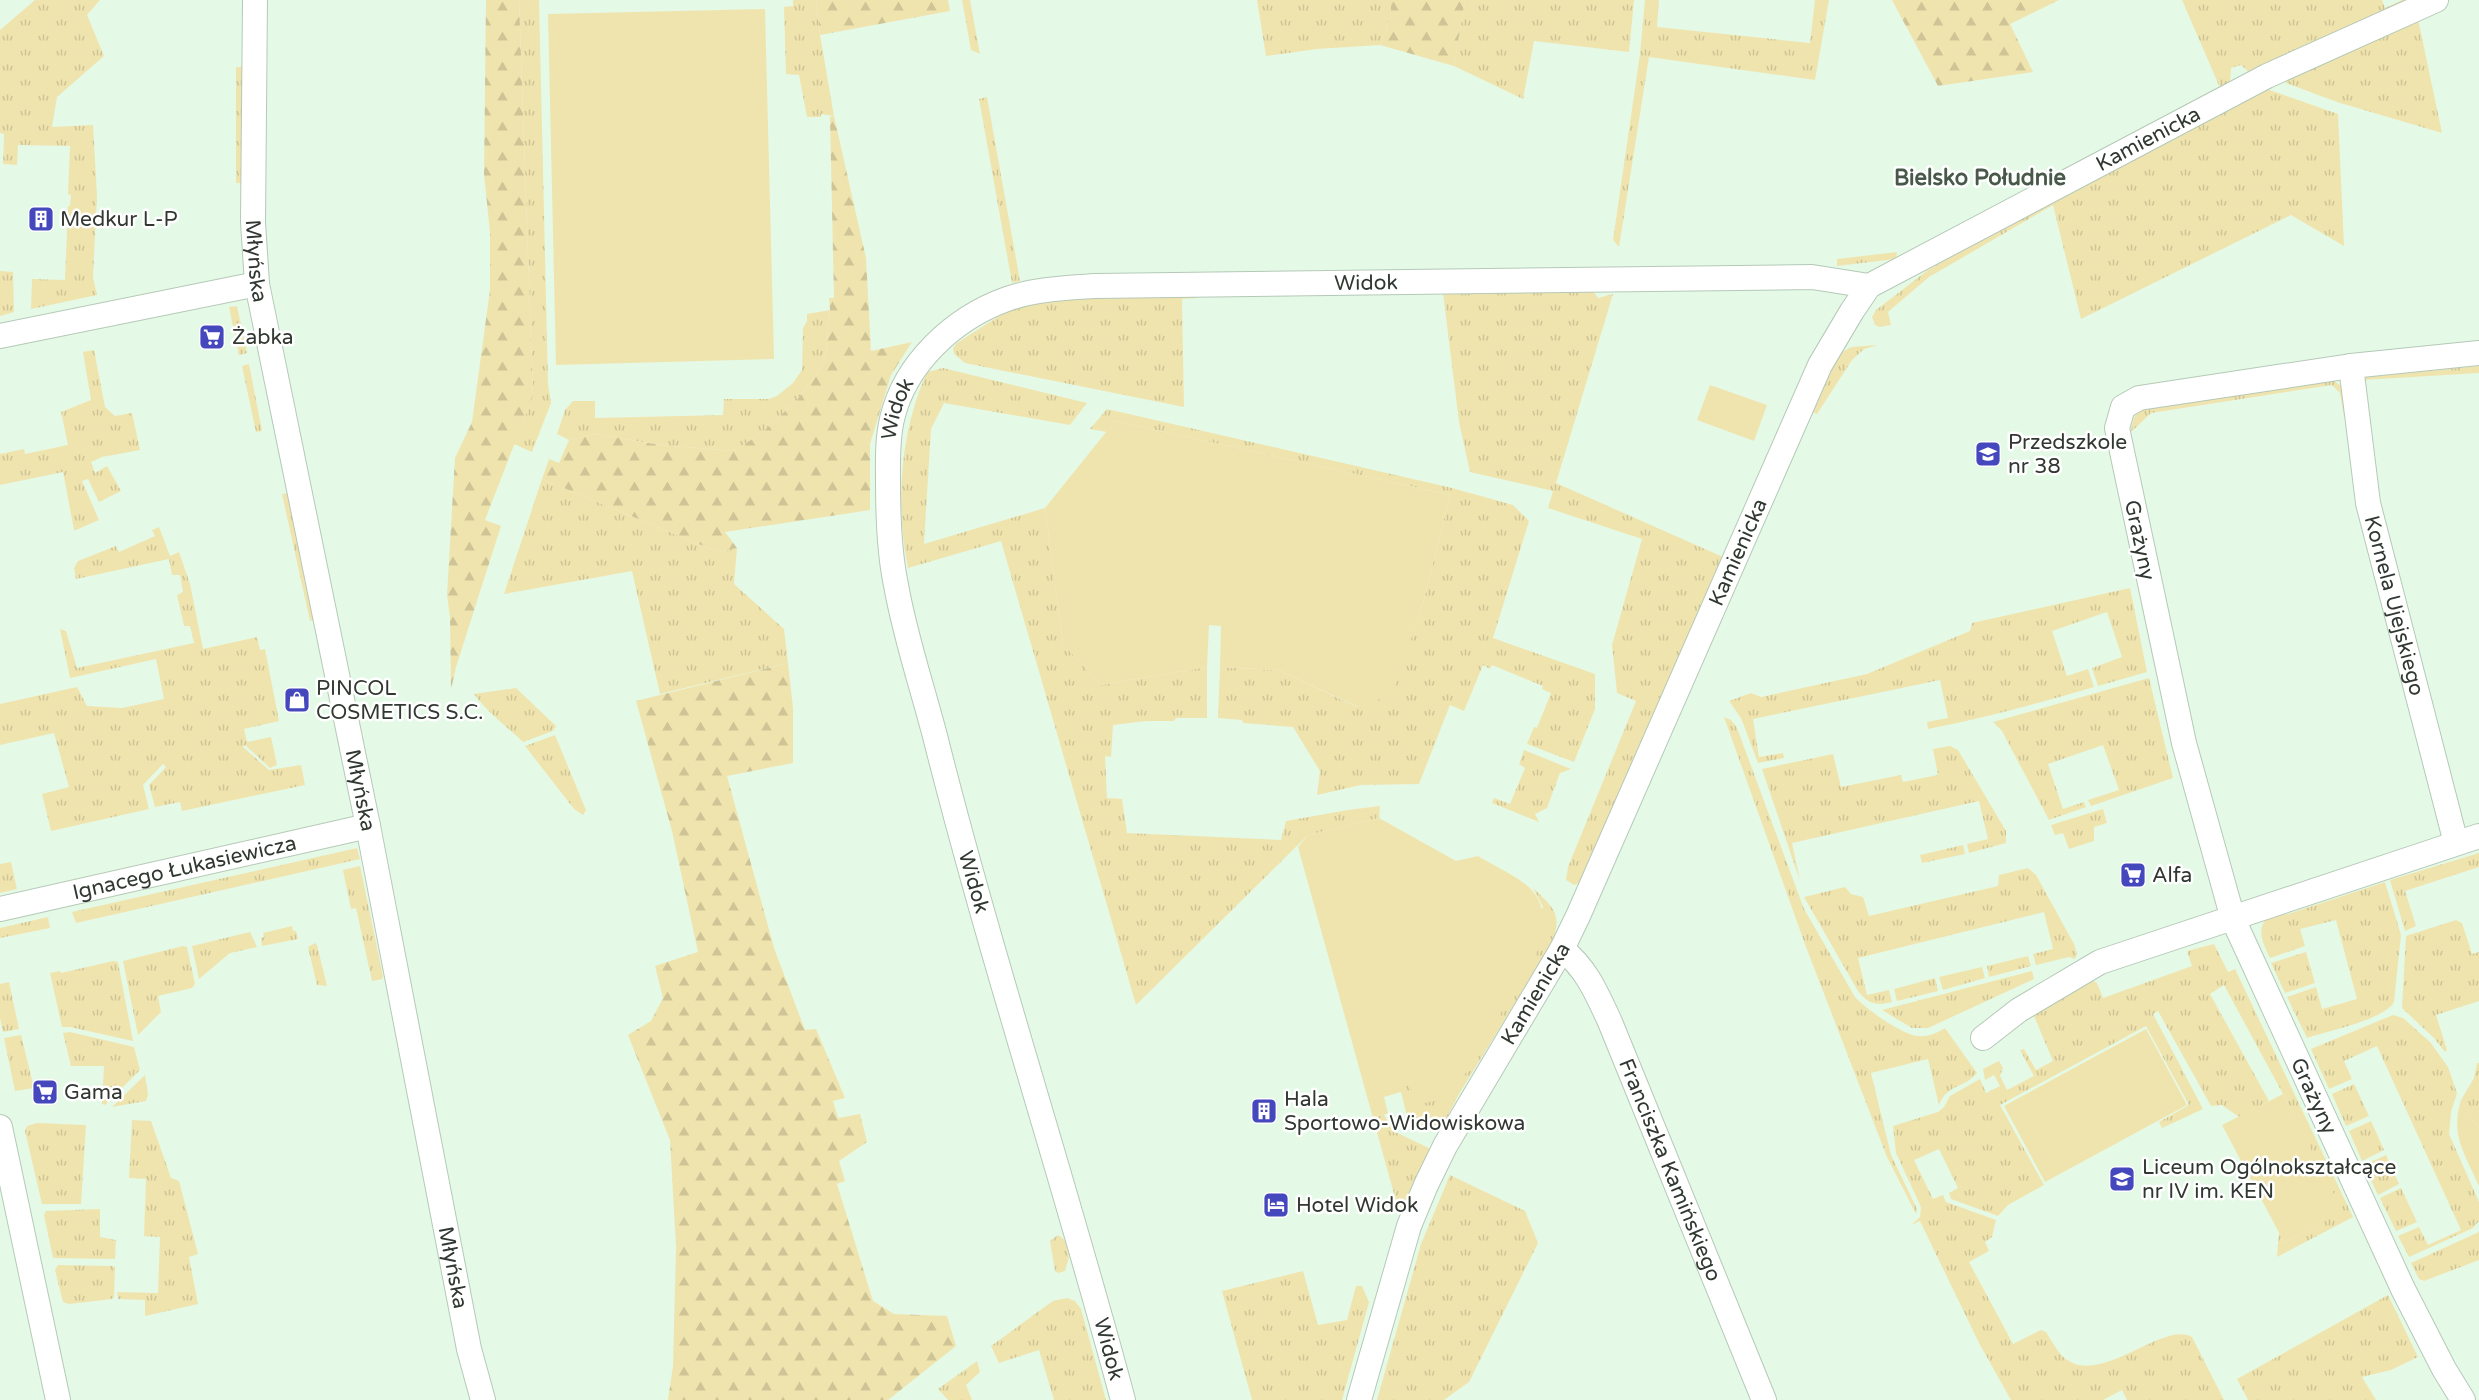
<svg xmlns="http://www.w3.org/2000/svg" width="2479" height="1400" font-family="'Varela Round',sans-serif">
<defs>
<pattern id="grass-tufts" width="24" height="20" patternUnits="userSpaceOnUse" patternTransform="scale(1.5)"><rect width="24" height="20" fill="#f0e4ae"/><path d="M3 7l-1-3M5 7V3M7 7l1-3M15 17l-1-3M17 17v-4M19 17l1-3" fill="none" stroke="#cec496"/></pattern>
<pattern id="forest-firs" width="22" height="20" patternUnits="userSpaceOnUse" patternTransform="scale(1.5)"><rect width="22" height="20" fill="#f0e4ae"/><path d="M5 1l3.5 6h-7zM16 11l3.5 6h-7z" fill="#cec496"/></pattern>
</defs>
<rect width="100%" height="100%" fill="#e5f9e7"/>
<g fill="url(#grass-tufts)">
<polygon points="35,0 100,0 87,15 104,56 57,97 52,127 93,125 97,195 93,277 97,295 31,309 32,279 65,280 68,206 70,206 71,195 68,194 70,146 18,145 17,165 3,164 4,134 0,133 0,30"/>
<polygon points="519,0 539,0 548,384 551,403 532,452 514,444 533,396"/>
<polygon points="793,0 816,0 820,35 834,116 821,114 821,117 807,117 799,75 786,74 784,7 793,6"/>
<polygon points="962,0 970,0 980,54 971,50"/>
<polygon points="1257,0 1391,0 1391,17 1380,45 1317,49 1266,56"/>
<polygon points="1465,0 1634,0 1629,52 1534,41 1523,99 1454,66"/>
<polygon points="1645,0 1659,0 1657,27 1810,43 1815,0 1829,0 1815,80 1649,57 1619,247 1613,240 1640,54"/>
<polygon points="2182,0 2382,0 2385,8 2402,0 2416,0 2253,76 2241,65 2231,68 2230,84 2221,90"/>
<polygon points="2418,19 2442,133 2337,102 2286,83 2285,80"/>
<rect x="236" y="67" width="7" height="116"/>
<polygon points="2267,89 2338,114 2344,246 2291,215 2081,319 2053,205 1929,277 1888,312 1891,325 1880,327 1875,325 1872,317 1876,310 1928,270 2052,199"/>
<polygon points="987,97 1020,281 1012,283 979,99"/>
<polygon points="1897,252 1896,259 1837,266 1837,259"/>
<polygon points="0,271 13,272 14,312 0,316"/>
<polygon points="1593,291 1598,298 1613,294 1556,483 1723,557 1582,882 1574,885 1566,880 1568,867 1636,701 1617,693 1612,645 1642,539 1548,508 1553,491 1470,472 1459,422 1443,293"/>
<polygon points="1196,294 1198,298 1182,299 1184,407 965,363 954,354 953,348 957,343 1013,307 1073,296"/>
<polygon points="237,306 247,353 239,355 229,307"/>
<polygon points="830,310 825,362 797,400 763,432 734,451 660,445 595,434 569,440 557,434 565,410 573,401 595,401 595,418 723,415 724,399 769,399 777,396 793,383 802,370 803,328 807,321 807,314"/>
<polygon points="1878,345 1864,349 1852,360 1817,414 1810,411 1839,354 1851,347"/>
<polygon points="94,350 105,407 115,416 132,413 140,450 102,457 91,462 95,473 107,466 121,491 99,502 88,479 82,481 99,520 76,530 74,530 63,472 0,485 0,454 24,449 25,454 68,445 61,412 91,400 83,352"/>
<polygon points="249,364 262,431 256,432 242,366"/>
<polygon points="2479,366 2479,373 2363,380 2365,377"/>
<path d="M943 368 1087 403 1070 425 944 403 931 429 924 544 1045 508 1063 644 1101 685 1207 667V718H1176L1174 721H1146L1113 725 1111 757 1105 756 1107 798 1122 799 1127 833 1281 840 1286 821 1348 810 1380 806 1379 818 1308 835 1136 1005 1001 541 908 568C895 504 900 432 927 372Z"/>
<path d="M2333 380 2342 387 2347 414 2344 417 2340 393 2332 385 2151 413 2131 432C2133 421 2133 412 2145 408Z"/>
<polygon points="1107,409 1452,488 1513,505 1529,521 1493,638 1595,674 1595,709 1574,762 1527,744 1534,727 1537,728 1551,693 1542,689 1543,686 1492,665 1490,669 1483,665 1464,711 1450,705 1419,784 1361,785 1317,795 1320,771 1293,727 1243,723 1242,720 1218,718 1220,667 1279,670 1357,707 1392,694 1423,603 1450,495 1115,421 1107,432 1090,429"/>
<polygon points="542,479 718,552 737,548 734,584 784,629 788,663 660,694 632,571 504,594"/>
<polygon points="290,493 317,619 310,621 282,494"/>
<polygon points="159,527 170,556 179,552 190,584 203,649 257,637 260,650 265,649 279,721 244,729 247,742 271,737 277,765 270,768 245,745 243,747 269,770 301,765 305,785 182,811 180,802 155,807 149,785 166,767 163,764 143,785 149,809 51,831 42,794 69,787 54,733 0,745 0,704 77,687 87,706 122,708 164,699 156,659 70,678 60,629 66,631 77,668 194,643 190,626 184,626 177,595 183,592 180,575 172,575 169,559 76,579 74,568 78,561 116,546 119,552 155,536 152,530"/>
<path d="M2130 588 2147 672 2098 686 2092 668 2122 657 2107 612 2052 631 2067 676 2088 669 2094 687C2039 703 1984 718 1928 729L1927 722 1948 718 1940 680 1753 719 1759 757 1783 753 1784 758 1758 763 1741 718 1729 701 1751 693 1761 697 1867 674 1970 631 1972 623Z"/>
<polygon points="2149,678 2173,778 2091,806 2088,800 2119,790 2103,745 2048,764 2063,809 2084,802 2086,807 2049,820 2002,731 1993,722"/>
<path d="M516 688 556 726 553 731 523 742C506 726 488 713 474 694Z"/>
<path d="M1724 717 1731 720 1737 728 1804 909 1855 997C1866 1009 1902 1035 1918 1036 1929 1037 1937 1033 1945 1028L1977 1073C1965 1088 1947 1084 1939 1105L1928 1059 1871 1073 1891 1155 1917 1209 1916 1214 1887 1157 1806 947Z"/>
<polygon points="555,735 586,810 583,815 574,809 525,746"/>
<polygon points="1950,746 1958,750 2006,831 2006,843 1969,853 1967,844 1988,839 1979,801 1792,843 1800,881 1762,769 1833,754 1841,787 1901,775 1903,782 1938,775 1933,749"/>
<polygon points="1524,750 1571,769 1560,773 1547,808 1535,814 1539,822 1492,803 1494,798 1510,804 1525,768 1519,764"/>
<polygon points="2103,809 2107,823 2094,827 2094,841 2069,849 2063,833 2055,835 2051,825"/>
<polygon points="1963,845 1965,854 1922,863 1920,855"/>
<polygon points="357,848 360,859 76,923 72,912"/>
<polygon points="2479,853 2479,867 2405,891 2416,926 2405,931 2390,880"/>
<polygon points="11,862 17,889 0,893 0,864"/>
<polygon points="360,866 383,976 382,979 372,981 356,908 351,909 343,870"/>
<path d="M2028 868 2036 875 2074 944 2077 954 2075 959 2069 957 2036 965 2033 954 2053 949 2044 912 1858 958 1867 995 1889 990 1892 1002C1876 1006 1868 1004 1858 991L1804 897 1845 887 1851 894 1863 897 1869 916 1998 886 1999 875Z"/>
<path d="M2385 882 2401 935 2394 1002C2384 1020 2327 1031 2307 1038L2287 997 2316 987 2322 1009 2357 999 2336 920 2300 929 2305 946 2270 958C2263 943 2255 929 2269 916L2288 914Z"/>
<path d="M1533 888C1553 907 1563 914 1552 943L1459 1094 1440 1131 1408 1120 1401 1092 1384 1097 1388 1113 1384 1115 1395 1132 1431 1149 1405 1208 1402 1209 1396 1201 1373 1118 1384 1114 1377 1093 1410 1083 1417 1105 1543 907Z"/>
<polygon points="48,917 50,928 0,938 0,928"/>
<polygon points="2456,920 2462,923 2472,954 2479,952 2479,1001 2436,1015 2447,1050 2445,1052 2434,1038 2402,1008 2406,936"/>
<polygon points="292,926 293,931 296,931 298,939 262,946 261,938 264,937 263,933"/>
<polygon points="250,932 257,947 230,953 199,979 192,946"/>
<polygon points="315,943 317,945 327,986 317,985 308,947"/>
<path d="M2214 944 2228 972 2235 969 2353 1217 2277 1257 2279 1232 2284 1242 2342 1212 2283 1094 2224 985 2210 994 2269 1101 2239 1117 2222 1105 2211 1106 2158 1011 2153 1014 2203 1109 2162 1128 2159 1122 2189 1105 2146 1026 2000 1105 2044 1185 2008 1205 1998 1216 1951 1199 1949 1193 1958 1188 1939 1149 1914 1160 1933 1199 1943 1195 1946 1202 1996 1220 1992 1237 1985 1242 1989 1251 1969 1262 2013 1344 2041 1330 2046 1332C2052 1341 2059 1356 2069 1361 2104 1383 2164 1321 2192 1337L2224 1400H2127L2122 1390 2103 1400H2011L1979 1343 1920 1221 1911 1225 1920 1217 1921 1207 1896 1153 1893 1126 1938 1112 1944 1107 1950 1096 1980 1079 1986 1093 2000 1086 1994 1075 1985 1080 1983 1069 1999 1061 2003 1068 2000 1076 2007 1090 2034 1076 2020 1050 2024 1049 2036 1070 2053 1061 2031 1009 2085 977 2097 983 2103 998 2192 966 2187 951Z"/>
<polygon points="183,946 187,947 195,984 192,988 158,996 161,1012 138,1035 123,961"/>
<polygon points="2306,952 2315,983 2285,993 2271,963"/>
<polygon points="2028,956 2031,966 1989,977 1987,966"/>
<polygon points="113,961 118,962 133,1041 70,1027 62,1027 50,973 60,971 61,973"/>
<polygon points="1982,967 1985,978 1943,990 1939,977"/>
<polygon points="2032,971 2034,979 1928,1028 1912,1028 1882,1010"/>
<polygon points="1935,978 1938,991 1897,1001 1894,989"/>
<polygon points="9,982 19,1029 3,1032 0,1018 0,984"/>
<polygon points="2393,1015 2403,1018 2430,1042 2448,1067 2457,1093 2451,1112 2449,1134 2479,1202 2479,1221 2473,1228 2409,1257 2398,1236 2419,1227 2428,1245 2461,1230 2377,1046 2344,1061 2352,1079 2329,1089 2311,1049"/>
<polygon points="70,1032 134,1047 140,1070 105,1105 102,1104 104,1066 71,1066 63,1033"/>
<polygon points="21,1035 34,1088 15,1091 4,1038"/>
<polygon points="2477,1063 2479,1063 2479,1128 2461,1100 2474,1078"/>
<polygon points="145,1075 148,1095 146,1101 112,1107"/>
<polygon points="2354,1084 2369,1116 2346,1126 2332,1094"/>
<polygon points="132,1120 151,1121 171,1178 179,1181 198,1254 189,1257 198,1304 145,1316 145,1300 118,1299 117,1292 158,1293 160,1237 144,1236 146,1179 129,1178"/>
<polygon points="2371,1121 2384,1150 2362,1161 2349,1131"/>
<polygon points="37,1123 86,1125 81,1204 42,1204 25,1131 27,1126"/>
<polygon points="2386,1155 2399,1184 2378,1195 2364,1165"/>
<polygon points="1450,1175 1525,1211 1538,1243 1469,1382 1444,1400 1377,1400 1421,1244"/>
<polygon points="2401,1188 2417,1222 2396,1231 2380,1198"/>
<polygon points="100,1209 100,1237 116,1240 115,1259 53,1258 44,1215 46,1211"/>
<polygon points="2479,1232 2479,1260 2424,1281 2419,1279 2411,1263"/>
<polygon points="1058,1235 1066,1241 1069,1257 1065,1271 1058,1273 1055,1271 1050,1241"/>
<polygon points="58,1265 112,1266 115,1267 114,1297 112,1299 69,1304 63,1302 55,1270"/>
<polygon points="1303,1271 1318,1325 1347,1320 1356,1286 1362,1286 1369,1302 1342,1400 1252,1400 1222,1291"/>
<polygon points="2388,1295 2418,1357 2391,1370 2362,1377 2376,1400 2248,1400 2237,1379"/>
<polygon points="1067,1298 1075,1301 1081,1309 1106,1400 1054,1400 1039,1350 999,1363 991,1346 1053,1301"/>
<polygon points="977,1361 980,1372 966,1385 972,1400 948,1400 938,1389"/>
</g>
<g fill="url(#forest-firs)">
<polygon points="486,0 519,0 533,396 485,520 501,526 456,667 451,690 450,617 447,595 455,458 472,422 490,290 490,232 484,174"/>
<polygon points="816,0 948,0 950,11 820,35"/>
<polygon points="1391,0 1465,0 1454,66 1380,45 1391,17"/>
<polygon points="1892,0 2059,0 2010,24 2033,72 1938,86"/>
<polygon points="834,116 866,258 871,351 912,342 891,375 870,444 870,510 725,532 737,548 718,552 542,479 549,459 559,463 569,440 595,434 660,445 734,451 763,432 797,400 825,362 830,310 829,298 834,298 830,117"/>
<polygon points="788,663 793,708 793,763 727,776 774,948 805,1030 816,1029 845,1098 833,1101 838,1118 860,1114 867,1142 839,1161 845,1181 837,1184 873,1301 894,1314 947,1316 956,1346 888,1400 668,1400 673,1366 676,1247 670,1140 628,1035 651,1021 663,998 655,966 698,952 672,831 636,701"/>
</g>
<g fill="#f0e4ae">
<polygon points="765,9 774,359 556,365 548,14"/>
<polygon points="1710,385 1767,405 1754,441 1697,420"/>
<polygon points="1115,421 1450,495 1423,603 1393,694 1358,707 1279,670 1220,667 1221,626 1209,625 1207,667 1101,685 1063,644 1045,508"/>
<path d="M1379 818 1456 861 1478 856C1521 882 1552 886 1541 945L1452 1096 1417 1105 1409 1084 1378 1093 1384 1114 1373 1118 1298 847 1308 835Z"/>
<polygon points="2146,1029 2187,1105 2045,1182 2004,1106"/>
<polygon points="2283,1094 2343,1212 2284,1242 2222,1125"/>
<path d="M2461 1100 2479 1128V1186C2465 1154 2450 1135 2461 1100Z"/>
</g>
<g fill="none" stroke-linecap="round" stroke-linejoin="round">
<defs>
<g id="street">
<path id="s1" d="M255 0 253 222 257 284 368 826 469 1349 483 1400"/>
<polyline points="0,336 257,284"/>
<path id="s2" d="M2351 366 2368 503 2456 843"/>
<path id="s3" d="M0 909 368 826"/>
<path id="s4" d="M1562 949C1587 969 1597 994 1610 1022L1764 1400"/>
<polyline points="1983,1038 2019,1010 2100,962 2479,836"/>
<polyline points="0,1127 58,1400"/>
<path id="s5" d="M1123 1400C1064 1179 992 962 936 740 923 689 905 637 896 585 889 552 888 517 888 483 888 462 887 440 892 419 905 363 954 318 1007 299 1035 289 1066 288 1095 286L1812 277 1869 286"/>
<path id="s6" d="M1359 1400 1409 1226 1426 1185 1445 1146 1562 949 1578 916 1820 365 1852 311 1869 286 2267 76 2436 0"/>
<polyline points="2463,1400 2444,1369 2403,1289 2233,919 2184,743 2117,428 2123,407 2139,398 2351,366 2479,353"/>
</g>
</defs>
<use href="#street" stroke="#b5c9b7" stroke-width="26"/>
<use href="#street" stroke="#fff" stroke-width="24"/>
</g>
<defs>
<symbol id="building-square" viewBox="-11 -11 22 22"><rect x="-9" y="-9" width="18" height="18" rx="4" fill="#4547bc" stroke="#fff"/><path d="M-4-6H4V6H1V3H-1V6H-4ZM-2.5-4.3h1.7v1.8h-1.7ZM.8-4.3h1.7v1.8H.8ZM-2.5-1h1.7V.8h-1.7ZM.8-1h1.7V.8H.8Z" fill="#fff"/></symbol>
<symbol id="supermarket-square" viewBox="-11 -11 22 22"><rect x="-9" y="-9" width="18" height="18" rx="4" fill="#4547bc" stroke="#fff"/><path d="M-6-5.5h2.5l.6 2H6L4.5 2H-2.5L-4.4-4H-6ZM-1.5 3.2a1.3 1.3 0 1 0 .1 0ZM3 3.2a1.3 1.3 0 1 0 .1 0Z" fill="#fff"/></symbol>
<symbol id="school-square" viewBox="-11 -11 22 22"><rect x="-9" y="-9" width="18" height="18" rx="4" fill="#4547bc" stroke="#fff"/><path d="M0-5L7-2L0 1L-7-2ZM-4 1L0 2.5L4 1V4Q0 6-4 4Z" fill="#fff"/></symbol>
<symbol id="shop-square" viewBox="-11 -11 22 22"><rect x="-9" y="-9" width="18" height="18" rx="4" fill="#4547bc" stroke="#fff"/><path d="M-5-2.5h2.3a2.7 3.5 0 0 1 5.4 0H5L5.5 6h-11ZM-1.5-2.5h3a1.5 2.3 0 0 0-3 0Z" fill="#fff"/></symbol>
<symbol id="hotel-square" viewBox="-11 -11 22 22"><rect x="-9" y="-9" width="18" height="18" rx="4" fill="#4547bc" stroke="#fff"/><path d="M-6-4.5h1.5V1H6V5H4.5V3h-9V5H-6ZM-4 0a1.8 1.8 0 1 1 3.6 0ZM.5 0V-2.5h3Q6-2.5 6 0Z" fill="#fff"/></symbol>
</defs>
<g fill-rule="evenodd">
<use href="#building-square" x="26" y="204" width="30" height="30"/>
<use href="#supermarket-square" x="197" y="322" width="30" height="30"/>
<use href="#school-square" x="1973" y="439" width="30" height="30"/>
<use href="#shop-square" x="282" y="685" width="30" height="30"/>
<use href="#supermarket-square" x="2118" y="860" width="30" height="30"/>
<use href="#supermarket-square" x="30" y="1077" width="30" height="30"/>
<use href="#building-square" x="1249" y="1096" width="30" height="30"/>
<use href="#school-square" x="2107" y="1164" width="30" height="30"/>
<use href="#hotel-square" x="1261" y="1190" width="30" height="30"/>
</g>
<g text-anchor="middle" stroke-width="5" stroke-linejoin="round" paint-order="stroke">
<g font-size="21" fill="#303831" stroke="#fff">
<text dy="7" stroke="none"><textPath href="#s6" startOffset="1545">Kamienicka</textPath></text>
<text dy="7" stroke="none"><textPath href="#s1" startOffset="261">Młyńska</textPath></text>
<text dy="7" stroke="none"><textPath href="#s5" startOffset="1546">Widok</textPath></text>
<text dy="7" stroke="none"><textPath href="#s5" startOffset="1024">Widok</textPath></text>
<text transform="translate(2140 540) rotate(78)" y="7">Grażyny</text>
<text dy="7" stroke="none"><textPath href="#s6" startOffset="932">Kamienicka</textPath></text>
<text dy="7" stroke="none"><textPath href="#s2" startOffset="244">Kornela Ujejskiego</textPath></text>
<text dy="7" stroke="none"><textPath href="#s1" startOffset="801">Młyńska</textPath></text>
<text dy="7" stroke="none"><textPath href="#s3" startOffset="189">Ignacego Łukasiewicza</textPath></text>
<text transform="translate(974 882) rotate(74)" y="7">Widok</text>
<text dy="7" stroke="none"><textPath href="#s6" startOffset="446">Kamienicka</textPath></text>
<text transform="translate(2314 1096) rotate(65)" y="7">Grażyny</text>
<text dy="7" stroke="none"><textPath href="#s4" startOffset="248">Franciszka Kamińskiego</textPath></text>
<text dy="7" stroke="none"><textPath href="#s1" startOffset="1287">Młyńska</textPath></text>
<text transform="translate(1109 1349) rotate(75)" y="7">Widok</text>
</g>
<g font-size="21" fill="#303831" stroke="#fff" text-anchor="start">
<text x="60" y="226">Medkur L-P</text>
<text x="232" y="344">Żabka</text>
<text x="2008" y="449">Przedszkole<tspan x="2008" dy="24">nr 38</tspan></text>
<text x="316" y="695">PINCOL<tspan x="316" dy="24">COSMETICS S.C.</tspan></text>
<text x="2152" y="882">Alfa</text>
<text x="64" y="1099">Gama</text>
<text x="1284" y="1106">Hala<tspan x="1284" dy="24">Sportowo-Widowiskowa</tspan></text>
<text x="2142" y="1174">Liceum Ogólnokształcące<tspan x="2142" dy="24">nr IV im. KEN</tspan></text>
<text x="1296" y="1212">Hotel Widok</text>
</g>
<g font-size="22" font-weight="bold" fill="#48594a" stroke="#fff">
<text x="1980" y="185">Bielsko Południe</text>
</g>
</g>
</svg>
